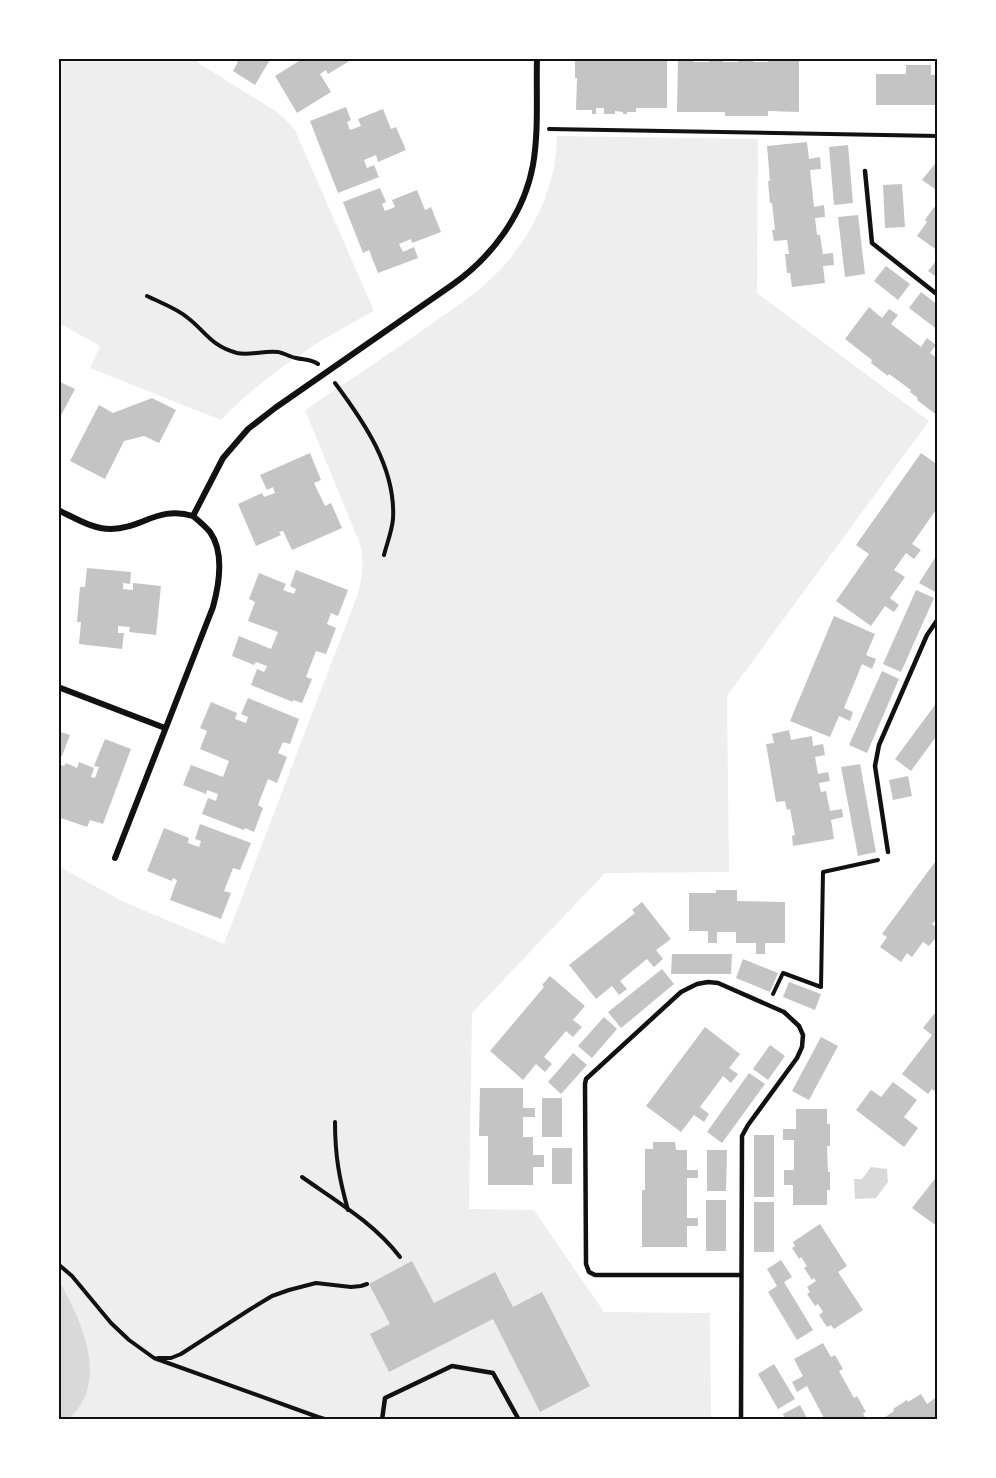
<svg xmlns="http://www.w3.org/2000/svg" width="996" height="1478" font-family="Quicksand,sans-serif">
<rect width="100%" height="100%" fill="#fff"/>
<g fill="#eee">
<path d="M59 58 192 59 277 112 286 120 295 130 374 311C319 340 264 375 221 420L90 368 100 346 59 323Z"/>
<path d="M557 136 758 139 757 293 929 421 727 696 729 872 605 873 472 1013 469 1209 534 1210 604 1312 710 1313 711 1419H59L58 866 124 902 224 944 357 596C363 578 364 563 360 544L305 410C345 383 386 356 426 328 448 312 472 297 492 278 530 242 557 188 557 136Z"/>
</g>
<g fill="#d9d9d9">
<polygon points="871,1167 887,1169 888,1182 876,1198 855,1199 854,1179 862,1179"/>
<path d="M58 1279C81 1319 111 1383 68 1419H59Z"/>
</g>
<g fill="#c4c4c4">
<polygon points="233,58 271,58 255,85 233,71 238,62"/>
<polygon points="304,58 350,58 351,60 328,74 326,70 320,74 331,92 297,113 275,76"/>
<polygon points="575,58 667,59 667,108 636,108 636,112 627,112 627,114 623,114 623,112 615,111 615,114 604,114 604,108 596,108 596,114 592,114 592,110 576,110 577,78 575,78"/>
<polygon points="678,58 693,58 693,62 709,62 709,58 723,58 723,62 738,62 738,58 753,58 753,62 768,62 768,58 783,58 783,61 799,61 799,112 768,111 768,116 725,116 725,112 677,112"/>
<polygon points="906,65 931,65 931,75 938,75 938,105 876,105 876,74 906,74"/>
<polygon points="346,107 351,120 347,122 350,130 361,126 358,119 383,109 391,129 396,127 406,150 378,162 376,155 364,160 367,168 374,165 379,177 338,193 310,121"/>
<polygon points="807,142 809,159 820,157 821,169 810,170 814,207 824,205 825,217 815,218 817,235 820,235 823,254 833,253 834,265 823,266 825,283 792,287 790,273 787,273 785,254 789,254 787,240 774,241 772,230 775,230 772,203 770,203 768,181 770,181 767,146"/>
<polygon points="848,145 853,203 834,205 829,147"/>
<polygon points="938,160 938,191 922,180"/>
<polygon points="902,184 905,227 885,228 883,185"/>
<polygon points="380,188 386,202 382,204 385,211 395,207 392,200 417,190 425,210 431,207 441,232 412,243 411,239 399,244 403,252 414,247 418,258 378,273 369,250 363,253 343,202"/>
<polygon points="934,207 936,209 938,208 938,251 917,236 927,222 925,220"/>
<polygon points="858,215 865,274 845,277 838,217"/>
<polygon points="938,258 938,278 928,271"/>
<polygon points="886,266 910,284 898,300 874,281"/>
<polygon points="921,292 938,305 938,330 909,308"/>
<polygon points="869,307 882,318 889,309 898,315 891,324 921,347 927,338 936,345 930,353 938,359 938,416 917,400 918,398 910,392 911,390 889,374 888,376 871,363 872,360 845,339"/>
<polygon points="58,381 75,389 58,421"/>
<polygon points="152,398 176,410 159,443 144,436 124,441 105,479 70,461 99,405 113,413"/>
<polygon points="310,453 321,480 314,483 325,506 331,503 342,528 292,550 283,531 279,532 281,535 256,546 238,504 262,493 264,497 275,493 273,487 267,490 260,475"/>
<polygon points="921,453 938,465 938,507 912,544 921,550 914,559 906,553 894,570 905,577 890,598 899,605 894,612 885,606 871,626 836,601 869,554 856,545"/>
<polygon points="938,553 938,591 937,593 919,583"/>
<polygon points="87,568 131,572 130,584 123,583 123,589 133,590 133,583 161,586 156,635 129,632 130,627 118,626 118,633 124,633 122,649 79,644 81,622 77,622 80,587 85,587"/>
<polygon points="296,570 348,590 338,616 331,613 327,624 336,628 326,654 316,651 306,677 312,679 302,703 293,700 293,702 251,685 257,669 264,672 267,666 256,662 254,665 232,656 239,636 271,649 278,632 248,621 255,602 249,599 259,573 286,584 283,590 294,594 296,589 290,586"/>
<polygon points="916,590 934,598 901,672 883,664"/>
<polygon points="834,616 875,634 866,655 876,659 872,669 862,664 844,708 853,712 850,721 839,716 830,737 790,721"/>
<polygon points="882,671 899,679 867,753 849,745"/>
<polygon points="248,698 299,719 290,744 283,742 278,753 287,757 277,783 268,779 258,805 263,808 254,832 245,828 244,830 202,814 208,798 216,801 218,794 207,790 206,794 183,785 191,765 223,777 229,761 200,749 207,731 200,728 211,702 237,713 235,719 246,723 248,717 241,714"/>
<polygon points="938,701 938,734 911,771 895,759"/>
<polygon points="789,730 791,740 812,736 813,746 823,744 825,755 815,757 818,774 828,772 830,781 819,783 821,792 826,791 830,811 842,809 843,817 831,820 834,839 793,846 792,836 795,835 790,809 787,810 785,801 776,802 766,744 774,743 772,734"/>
<polygon points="58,731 70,735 62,756 58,755"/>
<polygon points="105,739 131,749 103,824 90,820 87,827 58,817 58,764 64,766 66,763 77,768 79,762 94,768 91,777 95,778 99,767 94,766"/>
<polygon points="860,764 876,852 858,856 841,767"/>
<polygon points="908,776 912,796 893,800 889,780"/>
<polygon points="200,824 251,843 240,870 233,868 224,891 231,893 221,919 170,900 177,880 173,878 172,881 147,871 164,828 189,838 188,843 199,847 201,841 195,839"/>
<polygon points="938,858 938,917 932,924 938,929 938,935 929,946 923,942 912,957 907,953 901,962 880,947 887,937 882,934"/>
<polygon points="716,890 737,890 737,901 785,902 785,943 765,943 765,954 756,954 756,943 736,943 736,932 717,932 717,943 708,943 708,931 689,931 689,893 716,893"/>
<polygon points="642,902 671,939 656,950 663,959 654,967 647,959 620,981 627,989 619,995 612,986 596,999 569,965 635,913 632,910"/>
<polygon points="672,954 732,954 731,974 671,974"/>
<polygon points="743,959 778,973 770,992 736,978"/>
<polygon points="662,969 674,984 621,1028 608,1012"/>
<polygon points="550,976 585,1006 573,1020 582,1027 573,1037 566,1031 544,1057 552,1064 545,1072 536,1064 523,1080 490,1051 544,987 542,985"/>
<polygon points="789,982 821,994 815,1010 783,997"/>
<polygon points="938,1009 938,1090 936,1092 932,1089 928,1094 902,1074 932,1035 923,1028"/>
<polygon points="604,1017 617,1029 592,1058 578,1046"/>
<polygon points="705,1027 740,1054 729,1068 738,1074 731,1083 723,1076 700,1107 709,1114 704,1122 694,1115 681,1132 646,1106"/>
<polygon points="821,1037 838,1046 809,1100 792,1091"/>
<polygon points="770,1045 785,1056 768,1080 753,1069"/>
<polygon points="573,1053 587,1065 561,1094 548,1082"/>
<polygon points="749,1073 765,1084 722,1143 707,1132"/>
<polygon points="893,1082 917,1100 904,1117 918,1128 904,1147 856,1110 871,1090 881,1097"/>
<polygon points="480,1088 523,1088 523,1108 535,1108 535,1117 523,1117 523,1137 533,1137 533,1155 544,1155 544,1167 533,1167 533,1185 488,1185 488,1136 479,1136"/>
<rect x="542" y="1098" width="20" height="39"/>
<polygon points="796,1109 827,1109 827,1124 830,1124 830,1146 827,1146 828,1172 830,1172 830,1190 827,1190 827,1205 793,1205 793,1185 784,1185 784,1170 794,1170 794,1140 783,1140 783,1129 796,1129"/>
<rect x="754" y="1135" width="20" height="62"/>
<polygon points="653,1142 675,1142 676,1150 687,1150 687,1170 698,1170 698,1178 687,1178 687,1218 698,1218 698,1226 687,1226 687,1247 642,1247 642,1190 645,1190 645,1149 653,1149"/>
<rect x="552" y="1148" width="20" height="36"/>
<polygon points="707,1150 727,1150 726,1191 707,1191"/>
<polygon points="938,1175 938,1227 912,1208"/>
<rect x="706" y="1200" width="20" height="51"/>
<rect x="754" y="1202" width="20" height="50"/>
<polygon points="820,1224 847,1266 838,1272 863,1310 834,1329 831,1325 827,1327 819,1315 823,1312 818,1304 815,1306 807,1294 810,1292 807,1287 816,1281 814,1278 812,1280 804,1268 807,1266 801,1257 799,1259 792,1248 795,1246 793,1242"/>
<polygon points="781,1260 792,1277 784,1282 813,1330 797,1340 768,1292 777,1286 767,1269"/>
<polygon points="412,1261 434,1303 495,1272 513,1307 542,1292 590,1386 540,1412 493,1319 389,1372 370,1334 390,1324 369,1284"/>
<polygon points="823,1343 831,1357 835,1355 843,1369 839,1371 854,1398 857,1396 866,1412 863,1413 866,1420 825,1420 807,1386 797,1392 792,1382 803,1376 794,1359"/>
<polygon points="774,1364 795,1399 778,1409 758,1374"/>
<polygon points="921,1394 927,1404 938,1396 938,1420 881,1420 894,1411 893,1409 907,1400 908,1402"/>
<polygon points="800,1405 808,1420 785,1420 783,1414"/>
</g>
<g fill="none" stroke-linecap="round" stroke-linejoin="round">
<g stroke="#111" stroke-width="4">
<polyline points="549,129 938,136"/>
<path d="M147 296C161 303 176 308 188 318 206 332 211 346 237 353 250 356 265 350 278 352 284 353 290 357 296 358 304 360 311 359 318 364"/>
<path d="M335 383C364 422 396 468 393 519 392 531 387 543 384 555"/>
<polyline points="773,994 783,973 821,987 823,872 878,860"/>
<path d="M335 1122C335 1155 339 1178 348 1210"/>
<path d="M302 1177C336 1201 374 1223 400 1257"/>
<polyline points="58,1264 72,1276 111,1323 129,1340 154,1358 318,1417 328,1420"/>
<polyline points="158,1358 171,1358 181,1354 249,1310 272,1296 289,1290 316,1283 351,1287 361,1286 367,1284"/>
</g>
<g stroke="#111" stroke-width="4.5">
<polyline points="865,171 872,243 938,295"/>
<polyline points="888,852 875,766 879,745 927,635 938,619"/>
<polyline points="741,1275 595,1275 589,1272 586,1264 585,1084 586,1079 681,992 697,984 708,982 718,983 784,1012 799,1026 803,1035 802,1047 797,1058 748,1125 742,1136 741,1420"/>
<polyline points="382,1420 385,1398 452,1366 493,1373 519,1420"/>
</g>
<g stroke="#111" stroke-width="6">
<path d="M58 510C75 518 92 529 111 529 141 529 159 505 193 516L223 458 248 429 275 408 452 285C492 257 524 214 533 165 539 130 536 94 537 58"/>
<polyline points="58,687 165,728"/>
<path d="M115 858 213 607C219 585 225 553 210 532 205 526 199 521 193 516"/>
</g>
</g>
<rect width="996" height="1478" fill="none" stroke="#ffffff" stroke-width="120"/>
<rect x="60" y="60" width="876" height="1358" fill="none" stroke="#111" stroke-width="2"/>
</svg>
